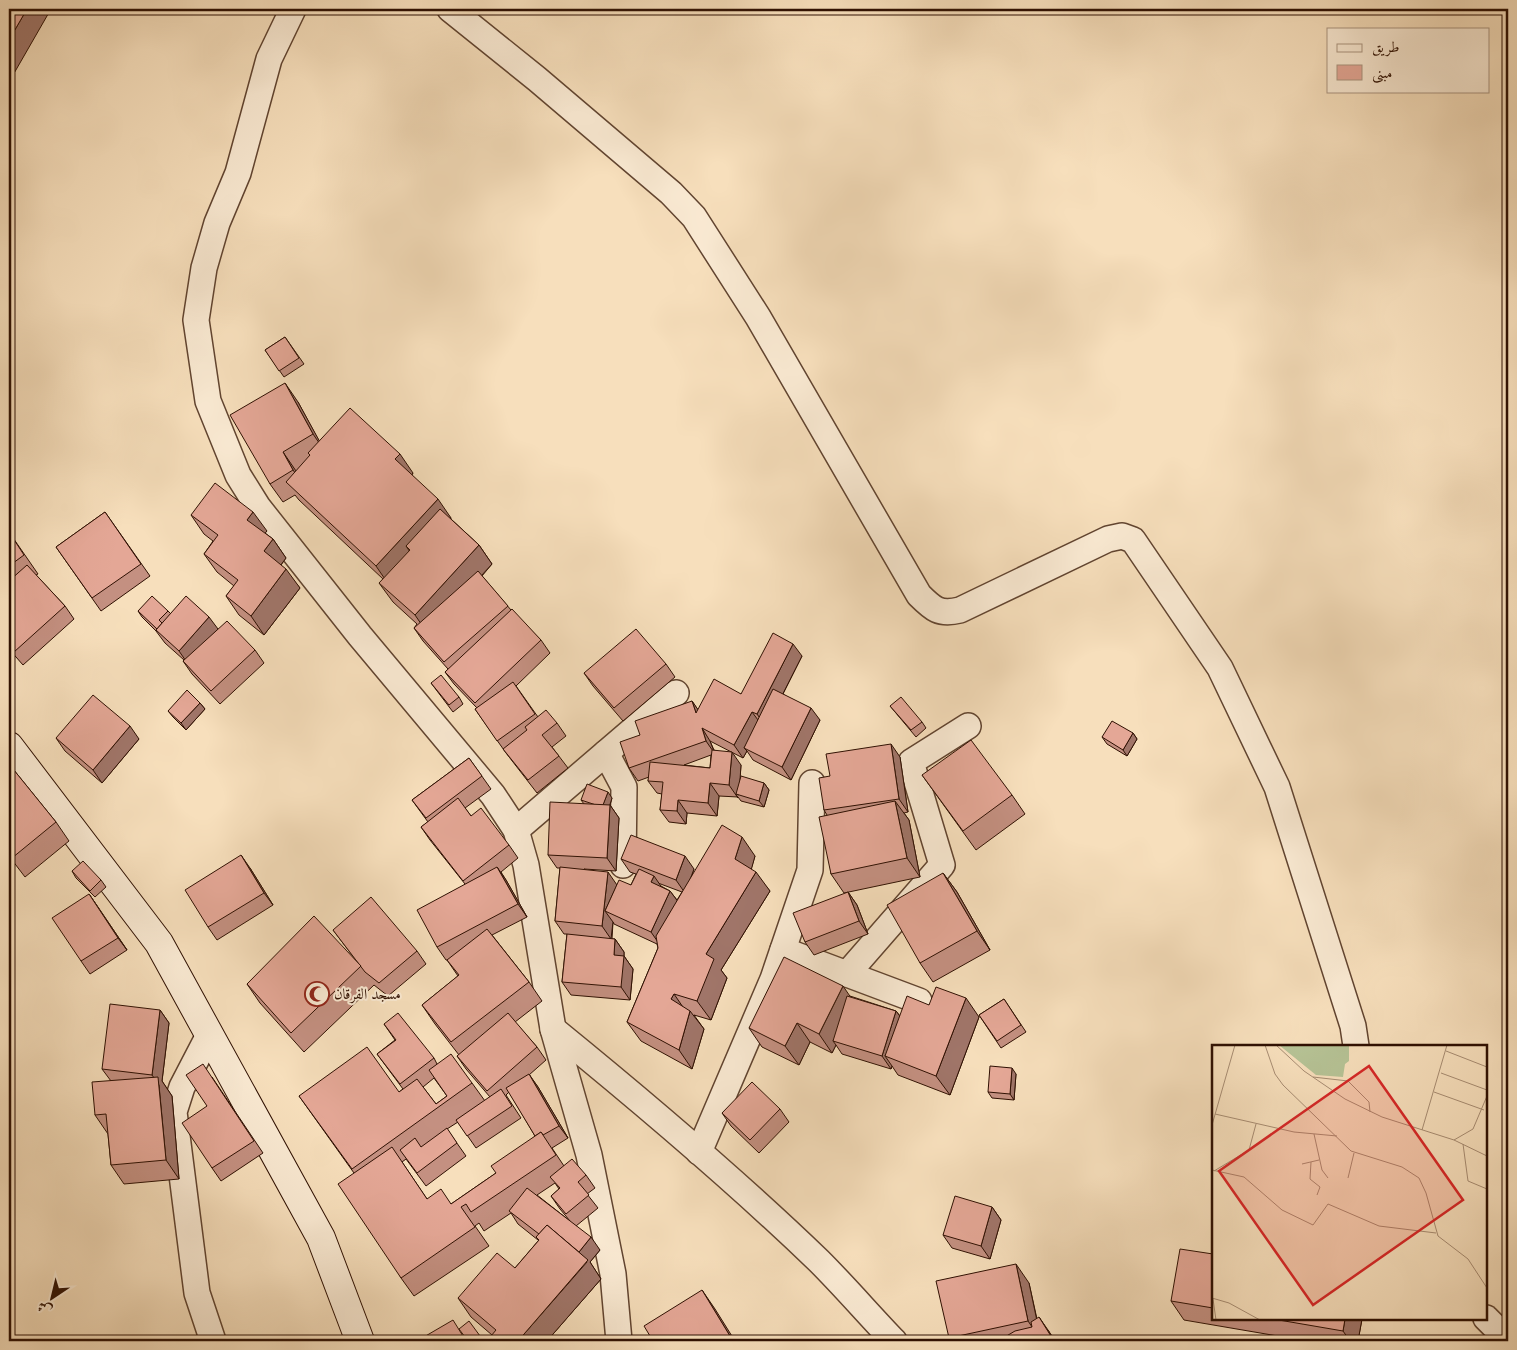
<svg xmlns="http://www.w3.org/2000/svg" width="1517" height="1350" font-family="'Old Standard TT',Amiri,serif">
<rect width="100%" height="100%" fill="#f7dfbc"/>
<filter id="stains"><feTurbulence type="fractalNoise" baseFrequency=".004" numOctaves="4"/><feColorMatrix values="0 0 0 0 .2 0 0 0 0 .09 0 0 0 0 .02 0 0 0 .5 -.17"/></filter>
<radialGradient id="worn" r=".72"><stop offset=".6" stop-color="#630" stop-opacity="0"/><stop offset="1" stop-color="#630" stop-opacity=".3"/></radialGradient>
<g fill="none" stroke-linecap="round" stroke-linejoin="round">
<defs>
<g id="street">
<polyline points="293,9 269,59 238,173 217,223 204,268 196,320 208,401 238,475 258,507 360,636 493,795 516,830 526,865 553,1029 589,1155 613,1274 619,1341"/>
<path d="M450 9 537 79 671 193 694 217 758 317 919 595C933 609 939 615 960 610L1108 539 1122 536 1133 540 1220 668 1277 787 1353 1026 1356 1046"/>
<polyline points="606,753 624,787 623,865"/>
<polyline points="516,830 676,693"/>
<polyline points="783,950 919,1001"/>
<polyline points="847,974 942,865 911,762 968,726"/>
<path d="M553 1029C644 1103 734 1179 819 1261 845 1287 869 1315 894 1341"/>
<polyline points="209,1035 182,1087 174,1112 197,1293 213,1341"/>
<polyline points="699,1152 773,979 810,870 812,783"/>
<polyline points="1486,1318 1508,1340"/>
</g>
<polyline id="secondary" points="9,746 159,943 321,1238 360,1341"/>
</defs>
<use href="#street" stroke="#614430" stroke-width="28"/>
<use href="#secondary" stroke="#2f1002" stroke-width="30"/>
<use href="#street" stroke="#faead3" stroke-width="25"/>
<use href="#secondary" stroke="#faead3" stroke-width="28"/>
</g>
<g fill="#c49081" stroke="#2f1002" fill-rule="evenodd">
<polygon points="285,337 304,364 284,377 265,350"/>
<polygon points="298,402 319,441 413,473 412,475 451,518 451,519 479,545 492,564 482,576 511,610 541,640 550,653 516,686 538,717 557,723 566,736 552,747 568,768 537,793 506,753 475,709 477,708 454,684 445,672 448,669 423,641 414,628 417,624 393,602 379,583 383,579 299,500 295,495 283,502 270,484"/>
<polygon points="105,512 150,576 101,611 56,547"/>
<polygon points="191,515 267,531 265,533 273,539 286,558 281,565 300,588 264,635 239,615 226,596 234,586 217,572 204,554 213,541 204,534"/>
<polygon points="9,532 38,574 36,575 65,606 74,619 23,665 9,649"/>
<polygon points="138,611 168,611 171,614 218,629 255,650 264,663 220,704 192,674 183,661 184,660 165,643 156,631 142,617"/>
<path d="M802 656 783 694 820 720 791 780 753 760 747 751 743 758 710 741 714 750 741 765 740 778 764 783 769 790 764 807 741 801 738 797 719 796 717 816 687 813 686 824 669 822 660 810 662 794 657 793 648 781 649 777 638 781 629 768 640 735 692 701 698 710 741 694ZM711 755 710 768 684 765Z"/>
<polygon points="666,664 675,677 623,721 593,686 584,673"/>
<polygon points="431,683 459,697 463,704 453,712"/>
<polygon points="200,703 205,709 186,730 173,717 168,711"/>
<polygon points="890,706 922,722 926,728 916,737"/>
<polygon points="1133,733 1137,739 1127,756 1107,744 1102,737"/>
<polygon points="56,738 139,739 102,783 65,751"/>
<polygon points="900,757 908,812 904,813 909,820 920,877 844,893 831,874 827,815 824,810 830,776"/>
<path d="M469 758 491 789 465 808 471 816 509 845 518 858 501 872 506 880 527 917 492 935 529 982 542 1001 515 1022 537 1047 546 1060 529 1075 538 1087 568 1138 552 1148 564 1166 586 1175 595 1188 587 1194 598 1208 576 1226 600 1250 590 1262 601 1279 547 1341H495L491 1336 492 1335 471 1317 458 1298 515 1268 539 1240H538L518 1224 511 1213 484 1231 479 1223 475 1226 489 1246 414 1296 401 1278 354 1173 299 1096 399 1092 403 1089 377 1054 395 1040 384 1024 434 1058 437 1064 472 1083 485 1101 490 1097 466 1069 457 1056 459 1055 435 1024 422 1005 458 976 447 960H446L437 947 465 884 430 840 421 827 428 822 412 800ZM434 1078 447 1096 436 1104 423 1087ZM509 1092 535 1136 496 1173 451 1204 427 1199 402 1162 406 1159 426 1186 466 1156 447 1129 458 1122 476 1148 521 1118 506 1095ZM555 1183 559 1189 551 1196 560 1209 570 1221 537 1195Z"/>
<polygon points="9,764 56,822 69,841 25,877 9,856"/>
<polygon points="922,775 1012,795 1025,814 976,850"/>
<path d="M612 798 610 805 619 818 616 871 584 869 617 885H631L636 874 630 872 621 859 694 869 692 875 755 856 751 869 770 891 721 970 727 978 711 1020 694 1015 704 1029 692 1069 641 1041 627 1022 658 948 657 944 614 924 613 922 612 939H615L624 952V956L633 969 630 1000 571 995 562 982 567 934H564L555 921 560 868H557L548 855 584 804 581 800ZM658 883 682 892 677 900 670 891 661 886Z"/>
<polygon points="250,868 273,905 217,940 208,927"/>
<polygon points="72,871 101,880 106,887 95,897 76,878"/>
<polygon points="943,873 957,892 990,950 933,982 920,963"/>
<polygon points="848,892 857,905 868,934 814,955 805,942"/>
<polygon points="89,894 127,950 90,974 81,961"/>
<polygon points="333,930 417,951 426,964 388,996 374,985 304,1052 260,1003 247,984 355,959"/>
<polygon points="850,996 896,1011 900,1016 929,1005 979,1017 950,1095 898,1075 892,1066 891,1069 842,1054 836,1045 832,1053 810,1042 799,1065 762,1047 749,1028"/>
<polygon points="1004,999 1026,1032 1001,1048 979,1015"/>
<polygon points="160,1010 169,1023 162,1081 172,1096 179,1179 124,1184 111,1165 108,1134 95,1115 111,1081 102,1069"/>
<polygon points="1016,1074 1014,1100 992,1098 988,1092"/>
<polygon points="212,1077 263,1153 221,1181 212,1168 207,1106"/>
<polygon points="780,1109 789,1122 759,1153 731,1126 722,1113"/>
<polygon points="992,1207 1001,1220 990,1259 952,1248 943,1235"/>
<polygon points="1213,1254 1213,1319 1362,1319 1358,1341 1307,1341 1184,1320 1171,1301"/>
<polygon points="1029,1283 1037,1319 1048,1330 1055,1341 951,1341 949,1338"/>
</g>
<g fill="#a07569" stroke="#2f1002">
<polygon points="27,9 51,9 9,82 9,40"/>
<polygon points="285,383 298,402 326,453 313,434"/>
<polygon points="283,452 296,471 306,488 293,470"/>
<polygon points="400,454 413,473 409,478 395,459"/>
<polygon points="438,499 451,518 415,557 410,550 406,546 414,558 389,585 376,566"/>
<polygon points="253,512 267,531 260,539 247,520"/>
<polygon points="273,539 286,558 277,570 264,551"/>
<polygon points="479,545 492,564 428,634 415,615"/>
<polygon points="286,569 300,588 264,635 251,616"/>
<polygon points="209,617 218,629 188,664 179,651"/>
<polygon points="793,644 802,656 766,727 757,714"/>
<polygon points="692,701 701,714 696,713"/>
<polygon points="200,703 205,709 186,730 181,723"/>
<polygon points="811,708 820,720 791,780 782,767"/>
<polygon points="752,712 761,724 744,748 747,751 743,758 734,745"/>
<polygon points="130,726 139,739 102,783 93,770"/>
<polygon points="702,728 710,741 715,754 706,741"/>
<polygon points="1133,733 1137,739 1127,756 1123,750"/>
<polygon points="891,744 900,757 908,812 899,799"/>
<polygon points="732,752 741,765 739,795 736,794 738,798 729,785"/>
<polygon points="710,783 719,796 717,816 708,803"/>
<polygon points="764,783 769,790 764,807 759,801"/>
<polygon points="608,792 612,798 607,814 602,807"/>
<polygon points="678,800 687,813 686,824 677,811"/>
<polygon points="895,801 909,820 920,877 907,858"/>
<polygon points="610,805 619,818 616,871 607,858"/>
<polygon points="742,837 755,856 749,878 735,859"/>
<polygon points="241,855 250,868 273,905 264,893"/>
<polygon points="685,856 694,869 685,893 676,880"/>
<polygon points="497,867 506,880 527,917 518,904"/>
<polygon points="608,872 617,885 605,911 613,922 611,939 602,926"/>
<polygon points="756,872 770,891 721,970 727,978 711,1020 697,1001 706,954"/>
<polygon points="943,873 957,892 990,950 977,931"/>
<polygon points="654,876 663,889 651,882"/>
<polygon points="670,891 679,903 660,945 651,932"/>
<polygon points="848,892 857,905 868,934 859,921"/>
<polygon points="89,894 98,907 127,950 118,938"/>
<polygon points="615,939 624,952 624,956 633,969 630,1000 621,987 614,955"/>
<polygon points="843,986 856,1005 833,1041 836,1045 832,1053 819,1034"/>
<polygon points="674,994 687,1013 671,999"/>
<polygon points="966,998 979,1017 950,1095 936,1076"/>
<polygon points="160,1010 169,1023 162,1081 172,1096 179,1179 166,1160 159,1085 152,1075"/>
<polygon points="690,1011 704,1029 692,1069 679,1050"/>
<polygon points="896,1011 905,1023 885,1056 892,1066 891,1069 882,1056"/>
<polygon points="797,1023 810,1042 799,1065 785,1046"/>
<polygon points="1012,1068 1016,1074 1014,1100 1010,1094"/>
<polygon points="529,1074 538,1087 568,1138 559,1126"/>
<polygon points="992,1207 1001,1220 990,1259 981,1246"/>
<polygon points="591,1237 600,1250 590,1262 601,1279 547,1341 518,1341 587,1262 579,1252"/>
<polygon points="1016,1264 1029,1283 1041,1340 1028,1321"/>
<polygon points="702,1290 715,1309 735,1341 733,1341"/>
<polygon points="1039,1317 1048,1330 1055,1341 1054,1341"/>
<polygon points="1345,1319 1362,1319 1358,1341 1350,1341 1343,1331"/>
</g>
<g fill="#e4a796" stroke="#2f1002">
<polygon points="9,9 27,9 9,40"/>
<polygon points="285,337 299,358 279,371 265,350"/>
<polygon points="285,383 313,434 283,452 293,470 270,484 230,415"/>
<polygon points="350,408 400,454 395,459 438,499 376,566 286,482 310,455 308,453"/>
<polygon points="215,483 253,512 247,520 273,539 264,551 286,569 251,616 226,596 238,580 204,554 218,535 191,515"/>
<polygon points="440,509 479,545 415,615 379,583 410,550 406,546"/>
<polygon points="105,512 141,564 92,598 56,547"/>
<polygon points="9,532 24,555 9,566"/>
<polygon points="27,565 65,606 14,652 9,646 9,581"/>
<polygon points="478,571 508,606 444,662 414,628"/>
<polygon points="152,596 168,611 159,620 162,623 157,629 138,611"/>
<polygon points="186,596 209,617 179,651 156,630"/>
<polygon points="512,609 541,640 475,703 445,672"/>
<polygon points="227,621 255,650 211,691 183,661"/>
<polygon points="636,629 666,664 614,708 584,673"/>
<polygon points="773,633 793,644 757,714 752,712 734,745 702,728 706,741 629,768 620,742 640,735 635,721 692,701 696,713 714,679 741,694"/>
<polygon points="441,675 459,697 449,705 431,683"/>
<polygon points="513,682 535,714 497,741 475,709"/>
<polygon points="773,689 811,708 782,767 744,748"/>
<polygon points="187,690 200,703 181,723 168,711"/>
<polygon points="93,695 130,726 93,770 56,738"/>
<polygon points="901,697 922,722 911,730 890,706"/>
<polygon points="546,710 557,723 542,735 559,756 528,780 503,749 527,730 525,727"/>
<polygon points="1112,721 1133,733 1123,750 1102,737"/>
<polygon points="971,740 1012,795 963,831 922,775"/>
<polygon points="891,744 899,799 824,810 819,778 830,776 826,754"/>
<polygon points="712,750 732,752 729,785 710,783 708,803 678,800 677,811 660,810 663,782 648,781 650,762 710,768"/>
<polygon points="469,758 482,776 426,818 412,800"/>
<polygon points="9,764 56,822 12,858 9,854"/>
<polygon points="741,776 764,783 759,801 736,794"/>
<polygon points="587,784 608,792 603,805 596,805 581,800"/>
<polygon points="458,798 471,816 481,808 509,845 463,881 421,827"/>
<polygon points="895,801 907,858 831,874 819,817"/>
<polygon points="550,802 610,805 607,858 548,855"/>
<polygon points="722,825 742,837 735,859 756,872 706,954 714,959 697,1001 674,994 671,999 690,1011 679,1050 627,1022 658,948 656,936"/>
<polygon points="631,835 685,856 676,880 621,859"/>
<polygon points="241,855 264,893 208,927 185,890"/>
<polygon points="83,861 101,880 90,891 72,871"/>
<polygon points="497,867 518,904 437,947 417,910"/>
<polygon points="560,867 608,872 602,926 555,921"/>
<polygon points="639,869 654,876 651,882 670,891 651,932 605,911 619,880 631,885"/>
<polygon points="943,873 977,931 920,963 887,905"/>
<polygon points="848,892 859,921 805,942 793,913"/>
<polygon points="89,894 118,938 81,961 52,918"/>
<polygon points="371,897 417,951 379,983 365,972 333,930"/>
<polygon points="314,916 361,966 291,1033 247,984"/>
<polygon points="487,929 529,982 451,1042 422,1005 459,975 447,960"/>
<polygon points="567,934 615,939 614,955 624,956 621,987 562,982"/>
<polygon points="784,957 843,986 819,1034 797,1023 785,1046 749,1028"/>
<polygon points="936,987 966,998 936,1076 885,1056 907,996 929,1005"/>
<polygon points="847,996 896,1011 882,1056 833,1041"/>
<polygon points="1004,999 1021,1025 997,1041 979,1015"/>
<polygon points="110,1004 160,1010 152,1075 102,1069"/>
<polygon points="398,1013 434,1058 400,1084 377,1054 396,1040 384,1024"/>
<polygon points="508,1013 537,1047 487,1091 457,1056"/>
<polygon points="367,1047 399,1092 417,1079 436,1104 447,1096 429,1070 451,1054 472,1083 352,1169 299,1096"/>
<polygon points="203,1064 254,1141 212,1168 182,1123 207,1106 186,1075"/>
<polygon points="990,1066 1012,1068 1010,1094 988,1092"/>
<polygon points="529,1074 559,1126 543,1135 541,1132 535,1136 506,1088"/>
<polygon points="158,1077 166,1160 111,1165 106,1114 95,1115 92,1082"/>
<polygon points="752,1082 780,1109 750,1140 722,1113"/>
<polygon points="501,1089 512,1106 467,1136 456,1120"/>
<polygon points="447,1128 457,1143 417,1173 400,1150 415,1138 421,1147"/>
<polygon points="541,1132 556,1155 471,1212 466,1204 461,1207 475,1227 401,1278 338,1184 392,1147 427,1199 441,1189 451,1204 496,1173 491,1166"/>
<polygon points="572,1159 586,1175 578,1182 589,1195 566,1214 551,1196 560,1188 550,1177"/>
<polygon points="527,1188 591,1237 579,1252 547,1225 539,1234 509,1211"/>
<polygon points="955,1196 992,1207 981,1246 943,1235"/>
<polygon points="547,1225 588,1260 518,1341 498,1341 491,1336 496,1330 458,1298 497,1253 515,1268 539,1240 536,1237"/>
<polygon points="1180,1249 1213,1254 1213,1308 1171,1301"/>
<polygon points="1016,1264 1028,1321 949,1338 936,1281"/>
<polygon points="702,1290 733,1341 653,1341 644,1326"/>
<polygon points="1039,1317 1054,1341 998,1341 1015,1331 1032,1327 1031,1322"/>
<polygon points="1273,1319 1345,1319 1343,1331"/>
<polygon points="453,1320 466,1341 417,1341"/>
<polygon points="469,1321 483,1340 482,1341 468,1341 459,1329"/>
</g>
<defs>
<symbol id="mosque-ring" viewBox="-11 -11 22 22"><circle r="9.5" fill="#faead3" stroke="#8f2418" stroke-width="1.5"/><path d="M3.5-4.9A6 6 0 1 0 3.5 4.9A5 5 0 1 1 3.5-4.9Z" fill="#8f2418"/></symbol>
</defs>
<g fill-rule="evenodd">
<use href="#mosque-ring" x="303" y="980" width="28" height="28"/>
</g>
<g text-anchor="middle" stroke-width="4" stroke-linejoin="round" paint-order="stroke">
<g font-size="15" fill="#2f1002" stroke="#faead3" text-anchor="start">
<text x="334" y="999">مسجد الفرقان</text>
</g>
</g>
<g transform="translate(1212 1045)">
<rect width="275" height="275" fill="#f7dfbc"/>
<path d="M67 0H137V16L133 19 131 32 104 30Z" fill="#b6c396"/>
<path fill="none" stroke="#a78c72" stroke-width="1" d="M53 0 63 29 71 40 139 106 190 122 207 133 214 148 226 191 256 214 275 243M64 0 92 26 133 54 170 72 242 95 261 84 275 51M234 6 275 22M229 28 275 45M101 32 136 36 157 57 158 67M222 47 272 65M3 69 82 87 125 91M0 80 23 0M210 85 235 0M102 89 110 125 116 133M242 95 275 111M251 99 256 136 275 144M99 117 98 134 108 142 105 150M90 119 107 115M0 125 32 132 70 165 101 180 116 159 167 181 224 188M2 126 37 105 44 79M136 133 142 108M0 253 17 258 48 275M1 254 4 275"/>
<path fill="#d62828" fill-opacity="0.15" stroke="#d62828" stroke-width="2.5" d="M157 21 251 155 101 260 7 126Z"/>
<rect width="275" height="275" fill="none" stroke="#2f1002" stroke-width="2.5"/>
</g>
<rect width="1517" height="1350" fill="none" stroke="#f7dfbc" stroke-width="30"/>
<rect x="10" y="10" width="1497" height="1330" fill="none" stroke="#2f1002" stroke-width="2.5"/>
<rect x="15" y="15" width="1487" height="1320" fill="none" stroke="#2f1002"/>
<rect x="1327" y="28" width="162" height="65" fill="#faead3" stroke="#a9937f"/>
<rect x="1337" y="44" width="25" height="8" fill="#faead3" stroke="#a9937f"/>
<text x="1372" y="52" font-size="15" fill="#2f1002">طريق</text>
<rect x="1337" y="65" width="25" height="15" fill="#e4a796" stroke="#a9937f"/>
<text x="1372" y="78" font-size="15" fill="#2f1002">مبنى</text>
<g transform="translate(52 1298) rotate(215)" stroke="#faead3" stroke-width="4" paint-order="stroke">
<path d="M0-4L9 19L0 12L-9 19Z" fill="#2f1002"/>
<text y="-8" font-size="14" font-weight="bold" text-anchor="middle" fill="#2f1002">ش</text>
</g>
<rect width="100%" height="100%" filter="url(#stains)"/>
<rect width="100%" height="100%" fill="url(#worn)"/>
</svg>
